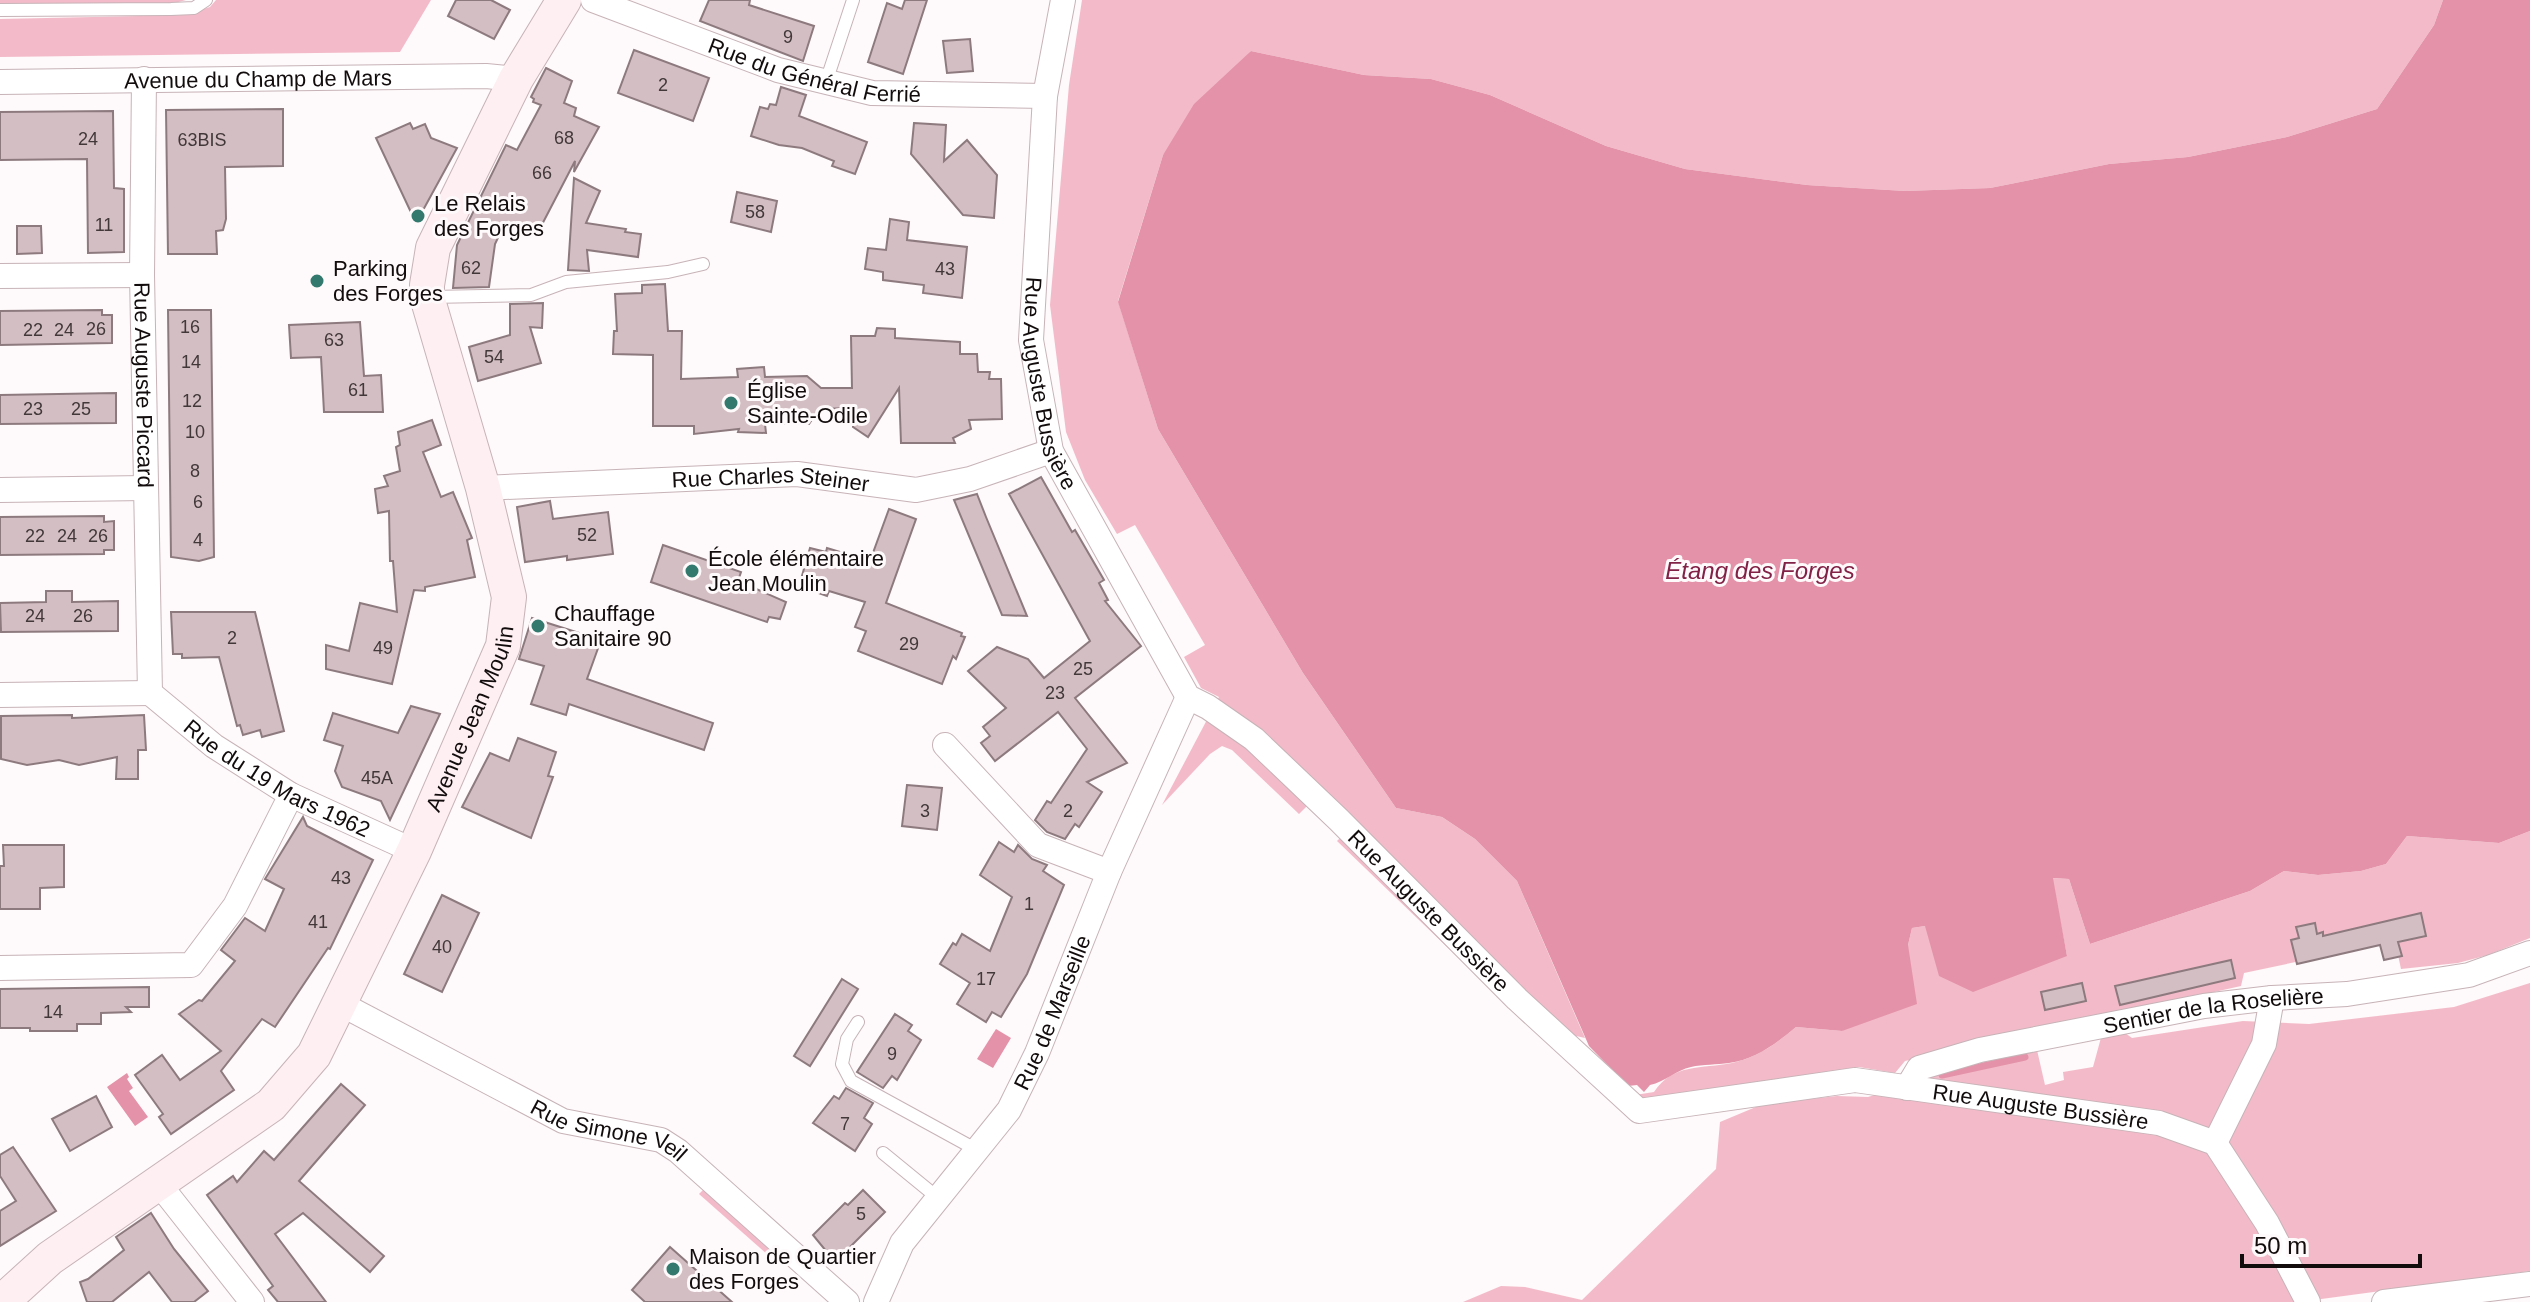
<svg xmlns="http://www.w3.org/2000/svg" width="2530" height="1302" font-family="Arial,sans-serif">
<rect width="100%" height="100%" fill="#fef9fa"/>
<g fill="#f3bbc9">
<polygon points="0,0 186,0 171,4 0,3"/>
<polygon points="216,0 431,0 400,52 0,57 0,19 185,15 210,7"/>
<polygon points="1082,0 2443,0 2434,25 2377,109 2287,137 2188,157 2109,164 1990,188 1905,191 1807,185 1685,169 1606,146 1490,95 1431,79 1364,75 1251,51 1163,155 1118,301 1158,429 1303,673 1396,808 1442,817 1475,839 1517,881 1585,1038 1528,1025 1337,841 1341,837 1308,805 1299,814 1232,750 1222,746 1210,754 1162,805 1219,697 1201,688 1184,657 1205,645 1135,525 1117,534 1085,480 1066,432 1050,305 1069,85"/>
<path d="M2530 831V938L2488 955 2458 963 2401 969 2398 955 2385 943 2244 973 2241 986 1905 1061 1895 1073 1859 1067 1638 1101 1635 1095 1654 1092C1673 1063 1702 1069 1732 1063 1757 1058 1777 1043 1796 1027L1842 1031 1908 945 1912 928 1925 926 2067 956 2052 878 2069 879 2090 944 2250 891 2284 871 2318 875 2361 871 2386 864 2407 836 2499 843Z"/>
<polygon points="2530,983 2530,1271 2299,1302 1463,1302 1501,1286 1525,1287 1582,1300 1716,1169 1720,1122 1763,1104 1837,1096 1868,1097 1959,1068 2037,1050 2045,1085 2064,1080 2063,1072 2093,1067 2102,1034 2121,1030 2132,1038 2243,1021 2309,1024 2454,1007"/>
<polygon points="704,1189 782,1258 777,1263 699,1194"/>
</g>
<g fill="#e492a9">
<path d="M2443 0H2530V831L2499 843 2407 836 2386 864 2361 871 2318 875 2284 871 2250 891 2090 944 2069 879 2053 878 2067 956 1973 992 1939 976 1925 926 1912 928 1908 945 1917 1004 1842 1031 1796 1027C1777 1043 1755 1060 1729 1063 1717 1065 1703 1064 1691 1067 1676 1070 1665 1082 1650 1085L1644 1092 1637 1085 1628 1086 1589 1046 1517 881 1475 839 1442 817 1396 808 1303 673 1158 429 1118 302 1163 155 1194 104 1251 51 1364 75 1431 79 1490 95 1606 146 1685 169 1807 185 1905 191 1990 188 2109 164 2188 157 2287 137 2377 109 2434 25Z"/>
<polygon points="996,1029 1011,1038 993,1068 977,1059"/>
<polygon points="127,1073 129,1077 127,1079 133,1088 129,1091 148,1117 135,1126 107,1087"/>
</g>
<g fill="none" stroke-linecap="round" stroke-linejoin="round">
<polyline stroke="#e492a9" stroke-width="7" points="1942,1075 2025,1057"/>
</g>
<g fill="#d3bec3" stroke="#8d7a7f" stroke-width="2">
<polygon points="456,0 491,0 510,10 494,39 448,16"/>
<polygon points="709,0 750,0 749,5 814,26 803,61 700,21"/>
<polygon points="905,0 927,0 903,74 868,62 887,3 902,9"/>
<polygon points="970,39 973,71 947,73 943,41"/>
<polygon points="634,50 709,78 693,121 618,93"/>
<polygon points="546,68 572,81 564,103 576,108 574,116 599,127 574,172 575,161 536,236 503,227 495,244 489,287 453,288 457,245 506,145 517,150 541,105 533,102 534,99 531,97"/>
<polygon points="781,87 806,95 799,116 867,142 855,174 832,166 834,161 802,148 779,145 751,136 760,107 768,109 770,104 776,105"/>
<polygon points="283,109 283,166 225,167 226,219 223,230 216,231 217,254 168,254 166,110"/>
<polygon points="113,111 114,188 124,189 124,252 88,253 87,159 0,160 0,112"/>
<polygon points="410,123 413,129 425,124 431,138 457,148 416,223 376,138"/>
<polygon points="914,123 946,125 944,161 967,140 997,175 994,218 963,215 911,154"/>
<polygon points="574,178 600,191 586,223 626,229 625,232 641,234 638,257 587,250 589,271 568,270"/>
<polygon points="737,192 777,201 771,232 731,222"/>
<polygon points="890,219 909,222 907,240 967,247 962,298 923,293 924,285 883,280 883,272 865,269 868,248 886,250"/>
<polygon points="17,226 41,226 42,253 17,254"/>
<polygon points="665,284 668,331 682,331 681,379 738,377 737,369 764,367 765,377 807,376 821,388 852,388 851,336 875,336 877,328 895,329 895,338 960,342 960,354 977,354 978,372 990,372 989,379 1001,379 1002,419 969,420 971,429 953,438 955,443 901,443 899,388 868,437 853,427 852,408 819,409 809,424 765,424 766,433 738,432 739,429 694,434 694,426 653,426 653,355 613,354 614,331 617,331 615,294 642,293 642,285"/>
<polygon points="543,303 542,328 530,327 541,363 478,381 469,347 510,335 510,304"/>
<polygon points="102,310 102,315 112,315 112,343 0,345 0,311"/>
<polygon points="168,310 211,310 214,557 199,561 171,557"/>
<polygon points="360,322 364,376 381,375 383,412 324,412 321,357 291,358 289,325"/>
<polygon points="116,393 116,423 0,424 0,395"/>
<polygon points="432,420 441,445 423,452 441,497 453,492 472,538 467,540 475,577 425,587 425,591 414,590 392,684 326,669 326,645 349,651 360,603 397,612 393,561 390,561 389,511 378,513 375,489 388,486 384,476 400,471 396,447 400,445 398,432"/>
<polygon points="1041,477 1072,532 1075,530 1104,580 1099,583 1108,600 1105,601 1141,646 1075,698 1127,763 1087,782 1102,792 1079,827 1075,824 1065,839 1047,832 1035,820 1047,801 1051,803 1087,749 1058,712 995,761 981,743 990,736 983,727 1006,708 968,671 997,647 1028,659 1044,678 1090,641 1009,494"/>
<polygon points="977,494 986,517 1027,616 1002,615 954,500"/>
<polygon points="550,501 553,519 608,512 613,554 567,560 567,556 525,562 517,507"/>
<polygon points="889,509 916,519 886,603 962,633 961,636 965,637 956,659 953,656 942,684 858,651 866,631 855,627 865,602 829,591 827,596 799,586 810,548 826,552 827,548 870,561"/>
<polygon points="104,516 104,522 114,521 114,550 104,550 104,554 0,555 0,517"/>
<polygon points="663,545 741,572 738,581 786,602 780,619 769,617 767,622 651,582"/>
<polygon points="46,591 72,591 72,602 118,601 118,631 1,632 0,603 46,602"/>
<polygon points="171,612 255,612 284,731 262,737 260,730 243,735 240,725 237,726 219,657 182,658 182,654 173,654"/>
<polygon points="532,618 601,640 587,679 713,723 704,750 569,704 566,715 531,704 544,666 519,659"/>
<polygon points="411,706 440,714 390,820 381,801 342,787 335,771 343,746 324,740 333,713 398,733"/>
<polygon points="72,715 72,718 144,715 146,750 138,750 138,779 116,779 117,757 79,765 59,760 27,765 1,759 1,716"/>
<polygon points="518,738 556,752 548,776 553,777 531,838 462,807 490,753 509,761"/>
<polygon points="907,785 942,788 937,830 902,826"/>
<polygon points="303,817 307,826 373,860 330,949 328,948 275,1027 262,1019 221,1071 234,1090 171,1134 159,1117 163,1114 135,1075 162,1055 180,1080 221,1051 179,1014 199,1000 202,1001 235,961 221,950 245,918 265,931 284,889 265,879"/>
<polygon points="999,842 1014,852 1018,845 1032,859 1047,865 1043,871 1064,885 1027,974 1001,1017 992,1012 986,1022 957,1004 970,983 940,964 953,943 956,945 962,934 990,951 1012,897 980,875"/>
<polygon points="3,845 64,845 64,887 40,888 40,909 0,909 0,866 4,866"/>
<polygon points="442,895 479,913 442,992 404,974"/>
<polygon points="2421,913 2426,936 2398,942 2402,956 2384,960 2380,945 2297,964 2291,940 2299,938 2296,927 2315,923 2317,934 2323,932 2323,936"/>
<polygon points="2231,960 2235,978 2120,1005 2115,986"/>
<polygon points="842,979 858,989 810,1066 794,1056"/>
<polygon points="2082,983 2086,1001 2045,1010 2041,992"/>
<polygon points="149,987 149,1007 126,1007 131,1012 101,1013 101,1024 77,1024 77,1031 30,1031 30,1028 0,1028 0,989"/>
<polygon points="895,1014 912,1025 908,1031 921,1040 897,1080 892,1076 883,1088 857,1072"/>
<polygon points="341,1084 365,1105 299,1181 384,1256 370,1272 303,1213 275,1234 326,1302 278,1302 268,1290 273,1286 207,1195 233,1176 237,1182 264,1151 274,1160"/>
<polygon points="846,1088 873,1103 864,1118 872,1124 855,1151 813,1123 834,1096 839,1099"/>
<polygon points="96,1096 112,1127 70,1151 52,1119"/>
<polygon points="13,1147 56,1211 0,1246 0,1211 16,1201 0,1176 0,1155"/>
<polygon points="863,1190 885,1212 835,1262 813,1235 845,1203 848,1205"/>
<polygon points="151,1213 174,1249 208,1291 194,1302 172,1302 149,1272 112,1302 87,1302 80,1282 88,1279 124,1250 116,1237"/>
<polygon points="670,1247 732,1302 645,1302 632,1290"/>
</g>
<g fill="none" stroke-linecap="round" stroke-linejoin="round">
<defs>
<g id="service">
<polyline points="0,10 171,9 194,8 206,0"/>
<polyline points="826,82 853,0"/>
<polyline points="430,297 531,295 566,282 668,272 703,264"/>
<polyline points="858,1022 847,1039 842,1064 851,1081 977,1150"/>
<polyline points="883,1153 938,1198"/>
</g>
<g id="minor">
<path id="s1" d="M593 0 778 70 872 93 1045 96"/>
<path id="s2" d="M1063 0 1045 96 1031 340 1051 451 1188 697 1208 707 1254 739 1339 820 1517 999 1639 1111 1855 1080 2159 1123 2215 1143 2267 1223 2308 1302"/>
<path id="s3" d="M144 79 142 275 150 693"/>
<path id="s4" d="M0 82 486 76 516 79"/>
<polyline points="0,276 142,275"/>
<path id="s5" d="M483 488 797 474 916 490 970 479 1051 451"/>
<polyline points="0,490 145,488"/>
<path id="s6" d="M150 693 214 746 291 795 414 851"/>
<polyline points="0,695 150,693"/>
<polyline points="945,745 1038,845 1109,872"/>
<polyline points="0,968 191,965 235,906 291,795"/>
<path id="s7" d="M339 1003 563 1121 661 1140 678 1151 847 1302"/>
<path id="s8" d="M1907 1088 1919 1068 1980 1050 2204 1006 2272 998 2347 994 2469 975 2530 953"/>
<polyline points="2215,1143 2264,1044 2272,998"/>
<polyline points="159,1184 252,1302"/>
<path id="s9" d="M876 1302 902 1243 1009 1110 1037 1053 1109 872 1188 697"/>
<polyline points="2384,1302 2530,1284"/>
</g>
<g id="secondary">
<path id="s10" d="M5 1302V1299L50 1258 271 1105 314 1055 414 851 503 646 509 597 483 488 427 297V285L433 248 516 79 564 0"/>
</g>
</defs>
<use href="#service" stroke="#c7b3b8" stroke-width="14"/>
<use href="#minor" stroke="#c7b3b8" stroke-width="26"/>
<use href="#secondary" stroke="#c7b3b8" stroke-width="36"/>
<use href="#service" stroke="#fff" stroke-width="12"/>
<use href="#minor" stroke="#fff" stroke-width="24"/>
<use href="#secondary" stroke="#fdeff2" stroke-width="34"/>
</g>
<g fill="#34796e" stroke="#fef9fa" stroke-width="3">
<circle cx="418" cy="216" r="8"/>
<circle cx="317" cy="281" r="8"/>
<circle cx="731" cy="403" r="8"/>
<circle cx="692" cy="571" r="8"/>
<circle cx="538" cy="626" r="8"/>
<circle cx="673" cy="1269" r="8"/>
</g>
<g text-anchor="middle" stroke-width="6" stroke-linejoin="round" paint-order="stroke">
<g font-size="18" fill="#42383a">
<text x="788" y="43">9</text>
<text x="663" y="91">2</text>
<text x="564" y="144">68</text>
<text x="88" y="145">24</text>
<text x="202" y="146">63BIS</text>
<text x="542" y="179">66</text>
<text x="755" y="218">58</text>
<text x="104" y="231">11</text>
<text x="471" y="274">62</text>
<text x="945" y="275">43</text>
<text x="190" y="333">16</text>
<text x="96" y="335">26</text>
<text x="33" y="336">22</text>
<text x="64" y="336">24</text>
<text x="334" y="346">63</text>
<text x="494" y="363">54</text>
<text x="191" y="368">14</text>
<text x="358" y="396">61</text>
<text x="192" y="407">12</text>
<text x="33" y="415">23</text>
<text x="81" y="415">25</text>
<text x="195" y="438">10</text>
<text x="195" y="477">8</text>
<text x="198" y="508">6</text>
<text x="587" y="541">52</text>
<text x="35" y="542">22</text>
<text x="67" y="542">24</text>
<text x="98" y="542">26</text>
<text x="198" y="546">4</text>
<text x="35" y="622">24</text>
<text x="83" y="622">26</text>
<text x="232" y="644">2</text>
<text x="909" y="650">29</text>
<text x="383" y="654">49</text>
<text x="1083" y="675">25</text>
<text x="1055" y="699">23</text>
<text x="377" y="784">45A</text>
<text x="925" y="817">3</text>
<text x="1068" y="817">2</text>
<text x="341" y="884">43</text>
<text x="1029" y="910">1</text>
<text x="318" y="928">41</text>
<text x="442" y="953">40</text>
<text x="986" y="985">17</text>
<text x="53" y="1018">14</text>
<text x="892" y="1060">9</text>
<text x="845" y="1130">7</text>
<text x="861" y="1220">5</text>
</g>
<g font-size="22" fill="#120c0d" stroke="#fef9fa">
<text dy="8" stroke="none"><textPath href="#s1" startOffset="234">Rue du Général Ferrié</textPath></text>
<text dy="8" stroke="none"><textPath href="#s4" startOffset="258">Avenue du Champ de Mars</textPath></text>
<text dy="8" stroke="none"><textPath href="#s2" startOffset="388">Rue Auguste Bussière</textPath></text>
<text dy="8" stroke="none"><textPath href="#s3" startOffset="306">Rue Auguste Piccard</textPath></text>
<text dy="8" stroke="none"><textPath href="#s5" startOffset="288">Rue Charles Steiner</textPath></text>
<text dy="8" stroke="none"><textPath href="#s10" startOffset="770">Avenue Jean Moulin</textPath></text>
<text dy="8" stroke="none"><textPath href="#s6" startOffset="154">Rue du 19 Mars 1962</textPath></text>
<text dy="8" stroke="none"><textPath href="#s2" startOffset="1060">Rue Auguste Bussière</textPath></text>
<text dy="8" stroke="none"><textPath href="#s9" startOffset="342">Rue de Marseille</textPath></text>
<text dy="8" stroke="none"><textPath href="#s8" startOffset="324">Sentier de la Roselière</textPath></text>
<text dy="8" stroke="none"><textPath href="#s2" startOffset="1756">Rue Auguste Bussière</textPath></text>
<text dy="8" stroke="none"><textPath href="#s7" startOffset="300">Rue Simone Veil</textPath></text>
</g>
<g font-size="22" fill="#120c0d" stroke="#fef9fa" text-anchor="start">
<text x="434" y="211">Le Relais<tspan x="434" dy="25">des Forges</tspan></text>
<text x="333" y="276">Parking<tspan x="333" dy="25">des Forges</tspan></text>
<text x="747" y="398">Église<tspan x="747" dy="25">Sainte-Odile</tspan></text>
<text x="708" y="566">École élémentaire<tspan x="708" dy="25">Jean Moulin</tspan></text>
<text x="554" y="621">Chauffage<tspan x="554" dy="25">Sanitaire 90</tspan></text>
<text x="689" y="1264">Maison de Quartier<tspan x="689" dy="25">des Forges</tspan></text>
</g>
<g font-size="24" font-style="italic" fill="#802145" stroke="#fef9fa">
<text x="1760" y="579">Étang des Forges</text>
</g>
</g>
<path d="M2242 1254v12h178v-12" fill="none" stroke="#120c0d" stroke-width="4"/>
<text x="2254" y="1254" font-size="24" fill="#120c0d" stroke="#fef9fa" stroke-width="6" paint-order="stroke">50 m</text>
</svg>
